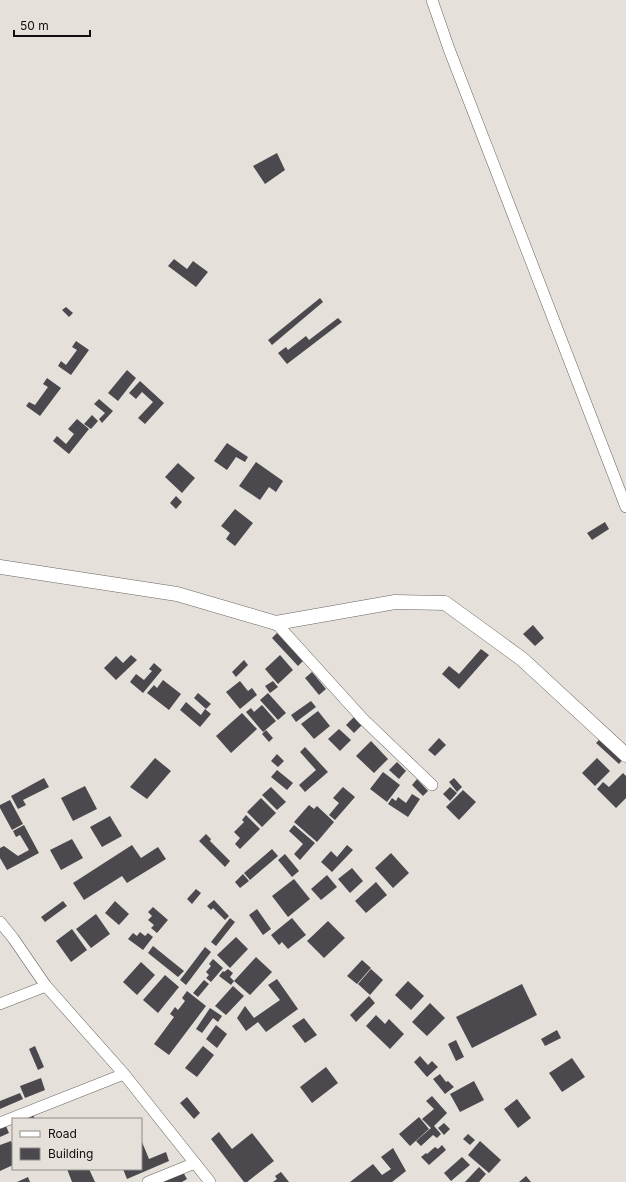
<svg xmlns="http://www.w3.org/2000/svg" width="626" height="1182" font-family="Inter,sans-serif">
<rect width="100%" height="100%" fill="#e6e0db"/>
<g fill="#4b494e">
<polygon points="277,153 285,170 265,184 253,166"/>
<polygon points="174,259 187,269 193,261 208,272 196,287 168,266"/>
<polygon points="320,298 323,302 272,345 268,340"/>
<polygon points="66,307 73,313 69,317 62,310"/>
<polygon points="338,318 342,322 287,364 278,353 286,347 288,350 306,336 309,340"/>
<polygon points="76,341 89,350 71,375 58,366 61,361 66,365 77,350 72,347"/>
<polygon points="127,370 136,378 118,401 108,393"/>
<polygon points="47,378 61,388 40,416 26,406 29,402 35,405 48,387 43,384"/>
<polygon points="140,381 164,403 145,424 138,418 153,402 142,392 136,399 129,393"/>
<polygon points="99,399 113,411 102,423 99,419 105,413 94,404"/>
<polygon points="92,415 98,421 91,429 84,424"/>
<polygon points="77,419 89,429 69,454 53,441 57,436 66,444 74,434 68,429"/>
<polygon points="227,443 248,457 245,462 236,457 227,470 214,461"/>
<polygon points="256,462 283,481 276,492 269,487 260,500 239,486"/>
<polygon points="178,463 195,478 182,493 165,477"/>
<polygon points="176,496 182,502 176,509 170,503"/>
<polygon points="235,509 253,523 235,546 226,539 230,533 221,526"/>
<polygon points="605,522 609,529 592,540 587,533"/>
<polygon points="533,625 544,638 535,646 523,634"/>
<polygon points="277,633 303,661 298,666 272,638"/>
<polygon points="481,649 489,655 459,689 442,674 449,666 459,674"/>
<polygon points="131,655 137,660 116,680 104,668 116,656 123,663"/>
<polygon points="280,655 293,670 278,684 265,669"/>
<polygon points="244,660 248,665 236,677 232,672"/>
<polygon points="154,663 162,670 143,693 130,682 136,674 144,680 152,671 149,669"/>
<polygon points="312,672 326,689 319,695 305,678"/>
<polygon points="163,680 181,694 169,710 147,693 154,685 157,688"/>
<polygon points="240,681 248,691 252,688 257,695 240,709 226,692"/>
<polygon points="273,681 278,687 270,693 265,686"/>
<polygon points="198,693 211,704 206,709 194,698"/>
<polygon points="268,693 286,713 278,720 260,700"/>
<polygon points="311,701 316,707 296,722 291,715"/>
<polygon points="186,702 201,715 205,709 211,714 200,727 180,710"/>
<polygon points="262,705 276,721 263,732 246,712 251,708 254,712"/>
<polygon points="318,711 330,726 314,739 301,724"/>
<polygon points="242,713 257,729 231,753 216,736"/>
<polygon points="354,717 362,725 354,733 346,725"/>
<polygon points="339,729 351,740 340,751 328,739"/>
<polygon points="266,730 273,738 269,742 262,734"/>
<polygon points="439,738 446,745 435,756 428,750"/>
<polygon points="600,739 623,759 619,764 596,743"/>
<polygon points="371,741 388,759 374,773 356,756"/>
<polygon points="305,747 328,772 305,792 299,785 316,770 300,752"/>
<polygon points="277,754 284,761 278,767 271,761"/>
<polygon points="155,758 171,771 147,799 130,787"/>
<polygon points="597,758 610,771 595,786 582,773"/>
<polygon points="397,762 406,771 399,779 389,770"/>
<polygon points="277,770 293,783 287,790 271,777"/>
<polygon points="383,772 400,785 387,802 370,789"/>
<polygon points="623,773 626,776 626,798 616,808 597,789 603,782 609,787"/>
<polygon points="44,778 49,787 23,800 26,805 18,809 11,796"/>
<polygon points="454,778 462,787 457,792 449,782"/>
<polygon points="417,779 428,791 423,796 412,785"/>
<polygon points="85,786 97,809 73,821 61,798"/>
<polygon points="271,787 286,802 277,810 262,795"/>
<polygon points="343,787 355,797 335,820 329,815 339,803 333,798"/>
<polygon points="450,787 457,793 450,801 443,794"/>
<polygon points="463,790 476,802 459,820 446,807"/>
<polygon points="412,794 420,799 408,817 388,804 392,798 396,801 398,797 406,803"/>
<polygon points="261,798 276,813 262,827 247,812"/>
<polygon points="10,800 23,824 12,830 0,808 0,805"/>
<polygon points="309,805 314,809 317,806 334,822 317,842 294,822"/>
<polygon points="246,815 260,829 240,849 235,844 240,838 234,832 244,822 242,820"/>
<polygon points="110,816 122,836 102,847 90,827"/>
<polygon points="24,825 39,853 7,870 0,858 0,848 4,846 18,856 29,850 20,835 16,837 13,831"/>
<polygon points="294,825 315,843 300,860 294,854 303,844 289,831"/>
<polygon points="206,834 211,839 210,841 230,861 225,867 199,841"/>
<polygon points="72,839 83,858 61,870 50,850"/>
<polygon points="132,845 141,858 158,847 166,859 127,883 122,876 84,900 73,883"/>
<polygon points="347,845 353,850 332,872 321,862 331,851 337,857"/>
<polygon points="272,849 278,856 250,880 244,873"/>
<polygon points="391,853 409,873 393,888 375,868"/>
<polygon points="285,854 299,871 292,877 278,860"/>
<polygon points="352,868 363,881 350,893 338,879"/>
<polygon points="243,874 249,881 240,888 235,882"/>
<polygon points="327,875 337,887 321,900 311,889"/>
<polygon points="294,879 310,899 288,917 272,896"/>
<polygon points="376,882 387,895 366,913 355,901"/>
<polygon points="196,889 201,893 192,904 187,899"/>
<polygon points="214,900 229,916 225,920 213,908 211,910 207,906"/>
<polygon points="63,901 67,906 45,922 41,917"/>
<polygon points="115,901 129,914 119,925 105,913"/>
<polygon points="153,907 168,920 157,933 151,928 154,925 148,920 152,916 148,912"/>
<polygon points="257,909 271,929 263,935 249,915"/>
<polygon points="96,914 110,934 91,948 76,929"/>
<polygon points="230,918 235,922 216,946 211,942"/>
<polygon points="292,918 306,935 288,949 282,942 279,945 271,935"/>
<polygon points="328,921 345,938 324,958 307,941"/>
<polygon points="72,929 87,950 71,962 56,941"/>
<polygon points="140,932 145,936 148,933 153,937 143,950 128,939 133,933 137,936"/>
<polygon points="236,937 248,949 230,968 217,955"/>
<polygon points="153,946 184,971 178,977 148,953"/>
<polygon points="205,947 211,952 186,985 180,980"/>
<polygon points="256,957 272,972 250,995 234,981"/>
<polygon points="213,959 223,968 211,982 206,978 209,975 206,972 211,966 209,964"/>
<polygon points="362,960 371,968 357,984 347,976"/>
<polygon points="141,962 155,975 137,995 123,982"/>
<polygon points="228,969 233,973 230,977 234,981 231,985 219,976 223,971 224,972"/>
<polygon points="371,969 383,980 370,995 358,984"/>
<polygon points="165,975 179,987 158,1013 143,1000"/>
<polygon points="277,979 298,1009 266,1032 258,1022 246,1031 237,1018 245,1006 254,1018 280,1000 268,985"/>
<polygon points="204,980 209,984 198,997 193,993"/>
<polygon points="408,981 424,996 411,1010 395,995"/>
<polygon points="522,984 537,1015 472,1048 456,1017"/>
<polygon points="233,986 244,996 226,1015 215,1006"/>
<polygon points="187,991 206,1006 169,1055 154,1044 174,1017 170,1014 175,1007 178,1010 185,1001 182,998"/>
<polygon points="369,996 375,1003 356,1022 350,1015"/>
<polygon points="430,1003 445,1018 427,1036 412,1022"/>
<polygon points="210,1008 222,1016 218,1022 213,1018 202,1033 196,1029"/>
<polygon points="376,1015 385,1024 389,1019 404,1034 390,1049 366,1026"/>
<polygon points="304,1018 317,1035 305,1043 292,1026"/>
<polygon points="216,1025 227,1034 217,1048 206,1039"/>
<polygon points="557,1030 561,1038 545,1046 541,1039"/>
<polygon points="456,1040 464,1057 456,1061 448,1044"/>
<polygon points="35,1046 44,1067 38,1070 29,1049"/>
<polygon points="203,1046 214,1055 197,1077 185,1068"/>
<polygon points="420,1056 428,1065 432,1061 438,1067 427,1077 414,1062"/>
<polygon points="572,1058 585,1077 562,1092 549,1073"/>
<polygon points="326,1067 338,1083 312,1103 300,1087"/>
<polygon points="440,1074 446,1082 448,1081 454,1087 445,1094 433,1079"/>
<polygon points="41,1078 45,1090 25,1098 20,1086"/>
<polygon points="474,1081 484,1100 460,1112 450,1094"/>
<polygon points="20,1093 23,1099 0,1109 0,1101"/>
<polygon points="432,1096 447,1113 434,1126 441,1134 437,1138 433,1135 421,1146 416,1141 431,1128 422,1119 434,1109 426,1101"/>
<polygon points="187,1097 200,1113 194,1119 180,1103"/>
<polygon points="517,1099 531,1118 518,1128 504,1109"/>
<polygon points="33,1115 35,1119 23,1119"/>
<polygon points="419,1117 429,1129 410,1146 399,1134"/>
<polygon points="444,1123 450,1129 444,1135 438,1128"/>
<polygon points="6,1126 9,1133 0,1137 0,1129"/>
<polygon points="219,1132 232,1149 252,1133 274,1161 247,1182 244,1182 211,1139"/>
<polygon points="468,1134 475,1140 470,1145 463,1139"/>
<polygon points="11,1141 13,1146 13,1165 0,1171 0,1145"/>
<polygon points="480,1141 501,1160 489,1173 468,1155"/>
<polygon points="142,1142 149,1159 166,1152 169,1161 127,1179 123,1169 141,1169 141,1143"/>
<polygon points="442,1145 446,1150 429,1165 421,1157 426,1153 427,1154 435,1147 438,1149"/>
<polygon points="393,1148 406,1171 392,1182 350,1182 373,1164 382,1175 391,1169 381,1157"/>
<polygon points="462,1157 470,1165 451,1181 444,1173"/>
<polygon points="479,1167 486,1174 479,1182 465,1182"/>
<polygon points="67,1169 89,1169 95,1182 72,1182"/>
<polygon points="183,1172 187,1179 182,1182 163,1182"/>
<polygon points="281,1172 289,1182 273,1182 277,1179 275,1176"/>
<polygon points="526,1176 531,1182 519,1182"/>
<polygon points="28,1177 30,1182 17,1182"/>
</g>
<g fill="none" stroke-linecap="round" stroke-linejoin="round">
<defs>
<g id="minor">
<polyline points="432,0 449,49 626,507"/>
<polyline points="276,623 363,719 432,785"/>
<polyline points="0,922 13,938 46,986 124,1074 210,1182"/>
<polyline points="0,1004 46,986"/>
<polyline points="0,1123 124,1074"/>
<polyline points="148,1182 195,1163"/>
</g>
<polyline id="tertiary" points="0,567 177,594 276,623 395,602 445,603 522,659 626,755"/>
</defs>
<use href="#minor" stroke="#696460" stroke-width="12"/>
<use href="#tertiary" stroke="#696460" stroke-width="15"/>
<use href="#minor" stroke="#fff" stroke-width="11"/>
<use href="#tertiary" stroke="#fff" stroke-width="14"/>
</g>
<rect x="12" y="1118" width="130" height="52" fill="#e6e0db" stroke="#908c88"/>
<rect x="20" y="1131" width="20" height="6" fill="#ffffff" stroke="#908c88"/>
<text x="48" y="1138" font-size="12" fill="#0f0e0c">Road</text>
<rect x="20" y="1148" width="20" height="12" fill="#4b494e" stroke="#908c88"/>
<text x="48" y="1158" font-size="12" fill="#0f0e0c">Building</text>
<path d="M14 30v6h76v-6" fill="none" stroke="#0f0e0c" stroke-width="2"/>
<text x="20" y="30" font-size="12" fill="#0f0e0c" stroke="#e6e0db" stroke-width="3" paint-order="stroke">50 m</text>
</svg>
